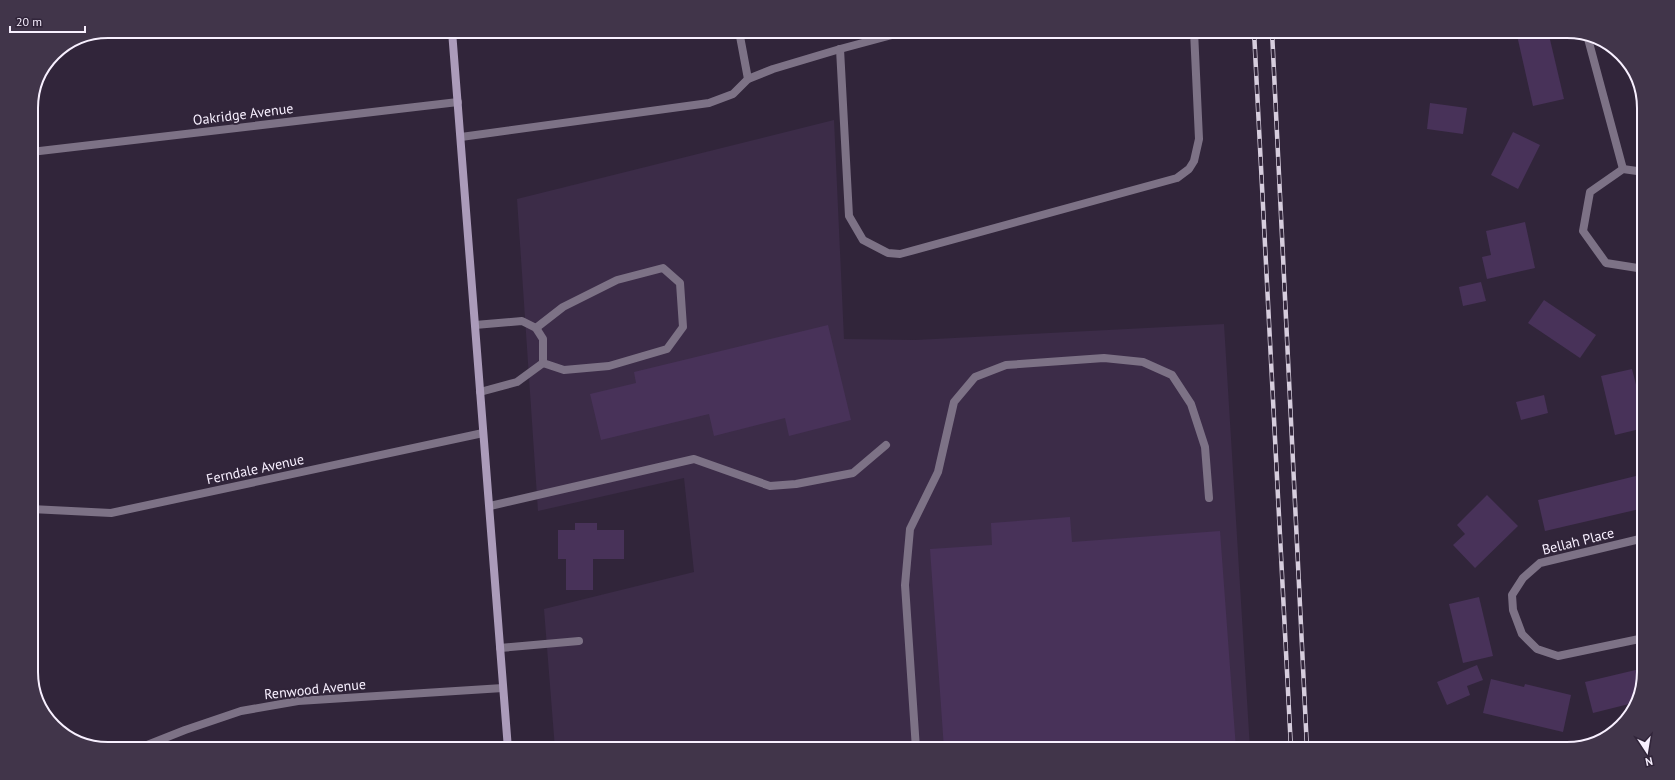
<svg xmlns="http://www.w3.org/2000/svg" width="1675" height="780" font-family="'PT Sans',sans-serif">
<rect width="100%" height="100%" fill="#31253a"/>
<polygon fill="#3c2c48" points="834,120 844,339 915,340 1224,324 1250,749 555,749 544,609 694,572 684,478 538,511 517,199"/>
<g fill="#483259">
<polygon points="1516,31 1548,31 1564,99 1533,106"/>
<polygon points="1430,103 1467,108 1463,134 1427,129"/>
<polygon points="1513,132 1540,145 1518,189 1491,175"/>
<polygon points="1525,222 1535,268 1487,279 1482,257 1491,255 1486,231"/>
<polygon points="1481,282 1486,301 1463,306 1459,287"/>
<polygon points="1544,300 1596,335 1580,358 1528,323"/>
<polygon points="828,325 851,420 789,436 785,418 714,436 709,414 601,440 590,394 636,383 634,372"/>
<polygon points="1632,369 1644,416 1644,428 1615,435 1601,376"/>
<polygon points="1544,395 1548,413 1521,420 1516,402"/>
<polygon points="1644,474 1644,508 1545,531 1538,500"/>
<polygon points="1487,495 1518,526 1475,568 1453,545 1465,534 1457,525"/>
<polygon points="1070,517 1072,542 1220,531 1236,749 944,749 930,549 992,545 991,523"/>
<polygon points="575,523 597,523 597,530 624,530 624,559 593,559 593,590 566,590 566,559 558,559 558,530 575,530"/>
<polygon points="1479,597 1493,656 1463,663 1449,604"/>
<polygon points="1477,665 1483,680 1467,686 1470,695 1447,705 1437,682"/>
<polygon points="1644,668 1637,702 1593,713 1585,682"/>
<polygon points="1491,679 1524,687 1525,684 1571,695 1563,732 1483,713"/>
</g>
<g fill="none" stroke-linecap="round" stroke-linejoin="round">
<g stroke="#7d7286" stroke-width="8">
<polyline points="475,325 522,321 536,328 543,339 543,363 517,382 480,392"/>
<polyline points="536,328 563,307 617,280 663,268 680,283 683,327 667,349 609,366 564,370 543,363"/>
<polyline points="490,506 694,459 770,486 796,484 853,473 886,445"/>
<polyline points="500,648 579,641"/>
<polyline points="916,749 905,585 910,529 938,472 954,402 975,377 1006,365 1104,358 1143,362 1172,375 1191,404 1205,447 1209,498"/>
</g>
<g stroke="#7d7286" stroke-width="8">
<polyline points="739,31 748,79"/>
<polyline points="1587,35 1623,169"/>
<polyline points="840,49 849,216 863,240 888,253 900,254 1177,178 1189,169 1194,161 1199,139 1194,31"/>
<polyline points="461,137 709,103 733,94 748,79 773,69 840,49 907,31"/>
<polyline points="31,152 458,102"/>
<polyline points="1644,172 1623,169 1590,192 1583,231 1606,263 1644,269"/>
<polyline points="31,509 111,513 483,433"/>
<polyline points="1644,538 1540,563 1523,578 1512,595 1513,610 1522,634 1537,649 1558,656 1644,638"/>
<polyline points="137,749 185,730 241,711 298,701 503,688"/>
</g>
<polyline stroke="#ab9bba" stroke-width="8" points="452,31 508,749"/>
<defs>
<g id="rail">
<polyline points="1254,31 1291,749"/>
<polyline points="1272,31 1307,749"/>
</g>
</defs>
<use href="#rail" stroke="#d6cddd" stroke-width="4.5"/>
<use href="#rail" stroke="#31253a" stroke-width="3" stroke-dasharray="9" stroke-linecap="butt"/>
</g>
<g text-anchor="middle" stroke-width="4" stroke-linejoin="round" paint-order="stroke">
<g font-size="14" fill="#f8f0ff" stroke="#31253a">
<text transform="translate(243 114) rotate(-7)" y="5">Oakridge Avenue</text>
<text transform="translate(255 469) rotate(-12)" y="5">Ferndale Avenue</text>
<text transform="translate(1578 541) rotate(-14)" y="5">Bellah Place</text>
<text transform="translate(315 689) rotate(-6)" y="5">Renwood Avenue</text>
</g>
</g>
<path d="M0 0H1675V780H0ZM108 38H1567A70 70 0 0 1 1637 108V672A70 70 0 0 1 1567 742H108A70 70 0 0 1 38 672V108A70 70 0 0 1 108 38Z" fill="#41354a" fill-rule="evenodd"/>
<path fill="none" stroke="#f8f0ff" stroke-width="2" d="M108 38H1567A70 70 0 0 1 1637 108V672A70 70 0 0 1 1567 742H108A70 70 0 0 1 38 672V108A70 70 0 0 1 108 38Z"/>
<g transform="translate(1647 752) rotate(168)" stroke="#31253a" stroke-width="3" paint-order="stroke">
<path d="M0-3L7 15L0 10L-7 15Z" fill="#f8f0ff"/>
<text y="-6" font-size="11" font-weight="bold" text-anchor="middle" fill="#f8f0ff">N</text>
</g>
<path d="M10 26v6h75v-6" fill="none" stroke="#f8f0ff" stroke-width="2"/>
<text x="16" y="26" font-size="12" fill="#f8f0ff" stroke="#31253a" stroke-width="3" paint-order="stroke">20 m</text>
</svg>
